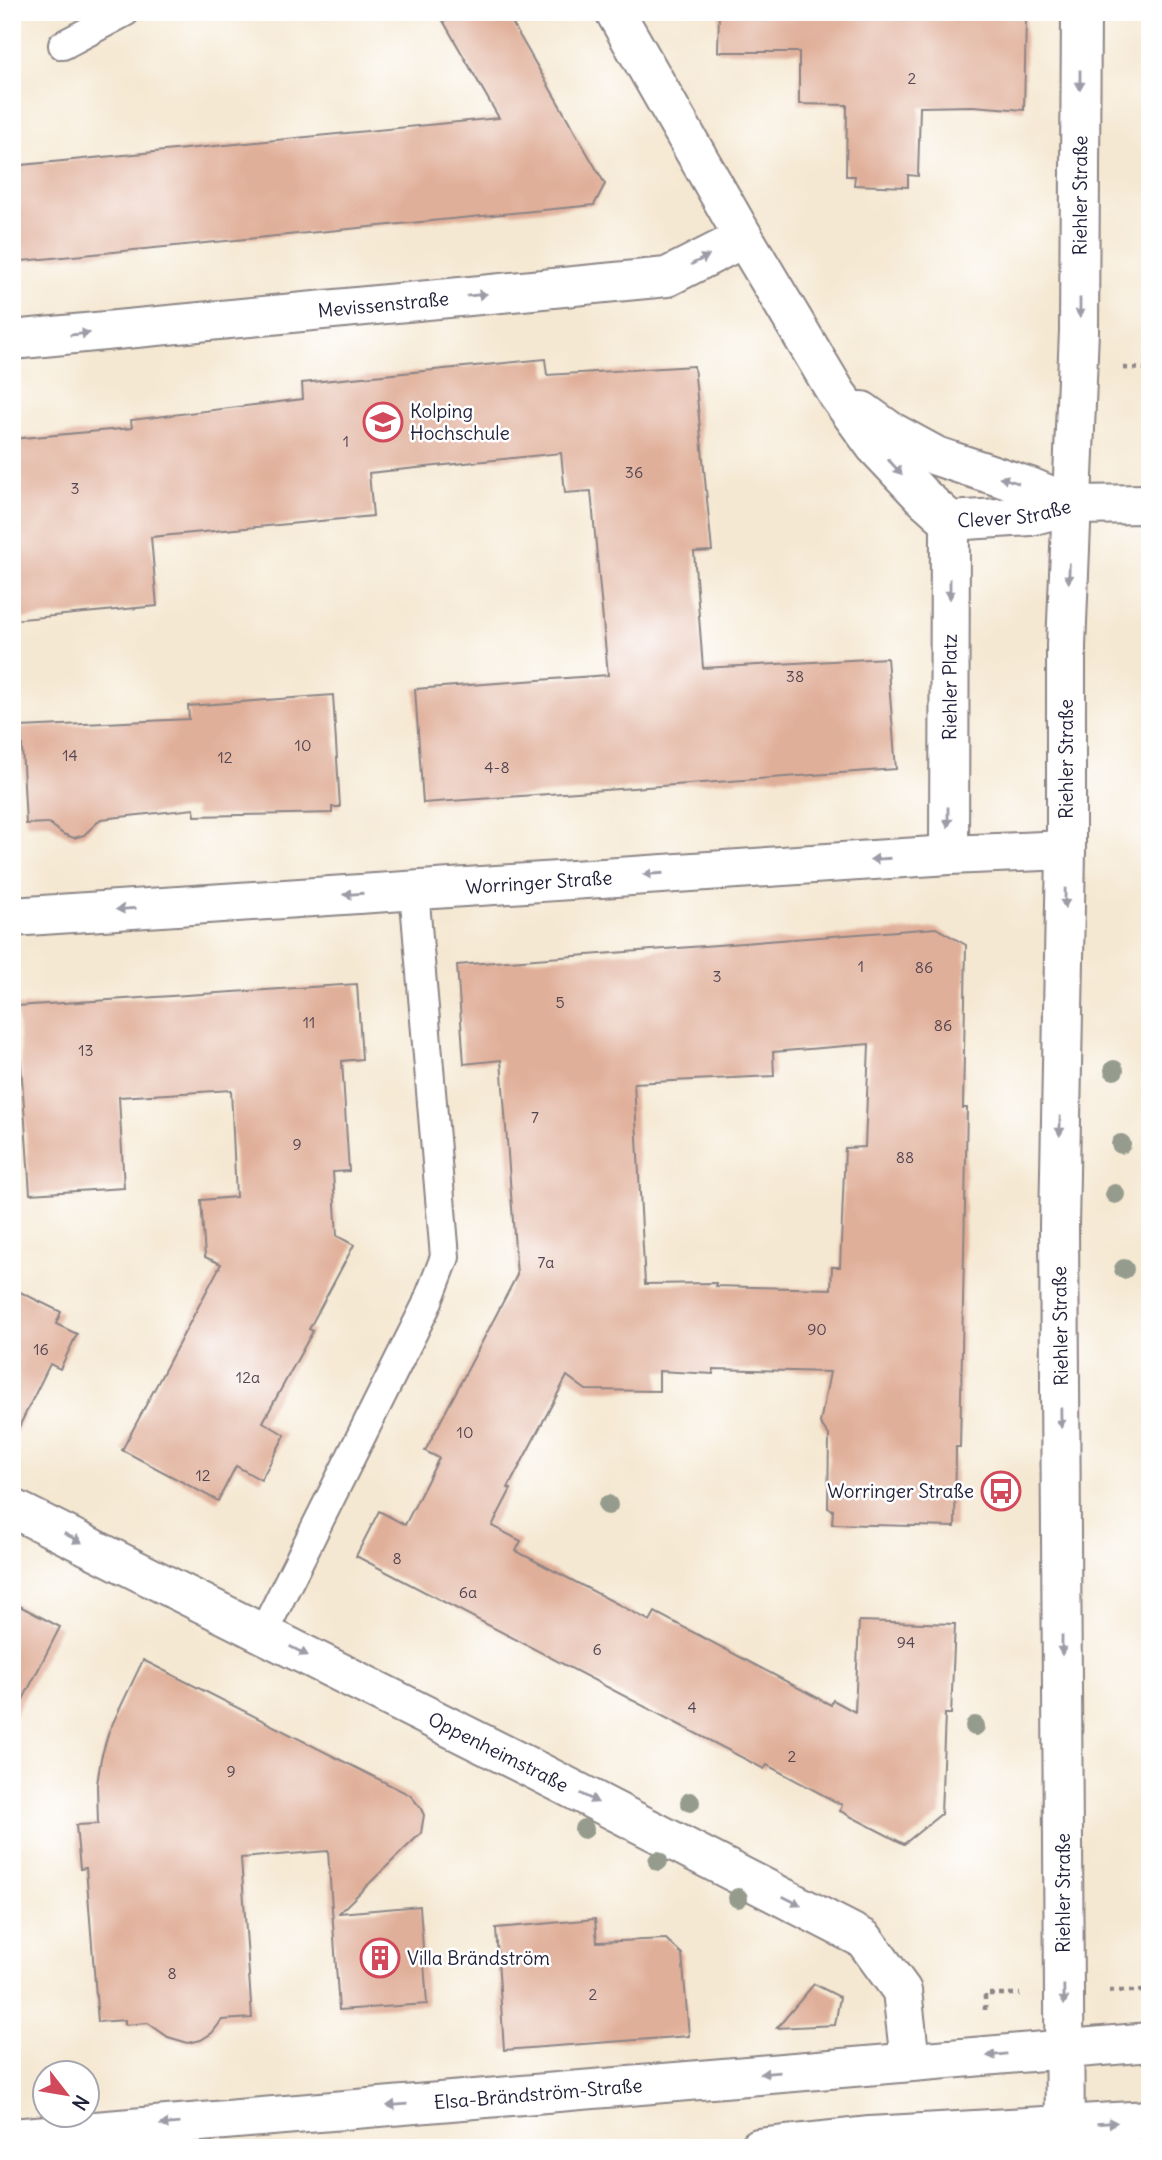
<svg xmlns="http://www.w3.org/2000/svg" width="1162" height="2160" font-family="Delius,sans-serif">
<rect width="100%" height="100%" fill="#fff"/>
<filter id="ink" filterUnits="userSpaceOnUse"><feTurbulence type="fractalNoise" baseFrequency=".0143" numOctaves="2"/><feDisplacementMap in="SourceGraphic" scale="14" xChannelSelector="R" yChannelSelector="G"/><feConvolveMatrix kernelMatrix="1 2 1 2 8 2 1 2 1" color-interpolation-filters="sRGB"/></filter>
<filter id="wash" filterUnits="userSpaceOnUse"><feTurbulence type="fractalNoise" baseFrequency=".00686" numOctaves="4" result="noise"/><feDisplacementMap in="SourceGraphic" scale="28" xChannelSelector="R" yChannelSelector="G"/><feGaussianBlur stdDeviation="1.57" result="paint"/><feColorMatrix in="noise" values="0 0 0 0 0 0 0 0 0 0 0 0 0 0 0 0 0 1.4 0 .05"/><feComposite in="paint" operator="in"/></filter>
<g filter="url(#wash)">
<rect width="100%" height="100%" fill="#f5e8d2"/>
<g id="blocks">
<g fill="#e0af99" fill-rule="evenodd">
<polygon points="438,12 506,12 605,184 594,205 12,262 12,166 499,118"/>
<polygon points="719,12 954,12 1026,18 1024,110 973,106 920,107 918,176 908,175 908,187 854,185 855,176 846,176 847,105 799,104 799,52 718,52"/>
<polygon points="545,359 547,375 694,366 712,551 694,552 703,668 887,658 896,769 423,803 415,689 608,675 591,491 565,493 561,453 369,473 373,516 151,537 157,606 12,620 12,439 132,428 131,420 303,399 302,383"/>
<polygon points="333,695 340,807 332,807 332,813 195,816 194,809 101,819 84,835 74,838 63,834 49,823 26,824 21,727 189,719 188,706"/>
<path d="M936 928 966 945 963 1108H967L960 1447H956L955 1527 832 1524 833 1510 828 1508 829 1435 820 1423 830 1372 713 1369V1374L659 1371V1391L586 1390 567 1376 508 1488 511 1489 492 1526 521 1541 516 1551 650 1621 655 1612 831 1705 833 1700 855 1712 859 1621 955 1624 951 1714H945L941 1814 904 1844 840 1811 842 1805 767 1765 764 1769 356 1556 379 1511 405 1525 439 1458 425 1451 517 1275 501 1060 464 1064 457 965ZM869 1044 865 1147 845 1148 840 1267H832L831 1289 716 1286V1283L645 1284 634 1083 774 1076 773 1052Z"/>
<polygon points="357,984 362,1059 342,1061 349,1171 333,1172 337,1236 354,1245 309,1329 313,1331 263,1422 285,1435 261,1480 236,1466 218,1501 122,1450 221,1264 205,1257 201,1200 236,1197 231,1090 119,1097 124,1188 30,1194 17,1006"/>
<polygon points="12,1288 61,1312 56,1324 77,1334 60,1369 50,1364 12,1441"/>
<polygon points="12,1602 60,1627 12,1721"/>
<polygon points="143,1660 410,1795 420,1807 424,1815 421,1833 339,1913 420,1906 427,2004 339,2010 328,1851 241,1858 252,2018 222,2020 212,2033 201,2040 188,2043 168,2037 148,2023 125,2025 125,2020 98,2022 86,1868 80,1869 76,1825 98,1824 97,1784 101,1758 109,1731"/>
<polygon points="595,1919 597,1942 666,1939 682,1954 689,2036 504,2050 496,1928"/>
<polygon points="814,1984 840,1997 835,2025 777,2028"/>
</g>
</g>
</g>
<g filter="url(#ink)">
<use href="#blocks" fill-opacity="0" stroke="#8c8586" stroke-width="2"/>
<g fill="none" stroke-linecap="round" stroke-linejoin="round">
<defs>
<g id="service">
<polyline points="63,45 125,12"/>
<polyline points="263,1633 426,1306 445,1257 414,890"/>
</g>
<g id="minor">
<path id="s1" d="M615 12 744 238 837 394 875 446 922 496 950 521 1030 516 1072 505"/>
<path id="s2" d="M12 340 667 277 744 238"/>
<polyline points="862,411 890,431 936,456 1030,487 1072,505"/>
<path id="s3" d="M949 855 950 521"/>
<path id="s4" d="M12 917 949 855 1066 850"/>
<path id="s5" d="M12 1508 535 1770 864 1939 902 1991 910 2061"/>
</g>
<g id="primary">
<polyline points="1072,505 1150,504"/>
<path id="s6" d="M12 2138 1150 2042"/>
<polyline points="759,2148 870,2136 1150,2120"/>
<path id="s7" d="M1065 2148 1059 1227 1066 850V646L1079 331 1081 12"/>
</g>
</defs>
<use href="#service" stroke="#8c8586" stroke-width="32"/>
<use href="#minor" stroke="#8c8586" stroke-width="42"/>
<use href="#primary" stroke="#8c8586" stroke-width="42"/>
<g stroke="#8c8586" stroke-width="4.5" stroke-dasharray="5 5" stroke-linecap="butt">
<polyline points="1123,368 1150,369"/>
<polyline points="1109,1991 1150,1991"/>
<polyline points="985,2010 985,1994 1020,1994"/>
</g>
<use href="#service" stroke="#fff" stroke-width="28"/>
<use href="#minor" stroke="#fff" stroke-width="38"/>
<use href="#primary" stroke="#fff" stroke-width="38"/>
</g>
<g fill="#959c8d">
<circle cx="1114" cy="1070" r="10"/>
<circle cx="1121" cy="1144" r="10"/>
<circle cx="1115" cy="1194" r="10"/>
<circle cx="1124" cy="1269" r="10"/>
<circle cx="608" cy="1505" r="10"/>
<circle cx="975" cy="1726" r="10"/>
<circle cx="690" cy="1802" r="10"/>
<circle cx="584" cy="1829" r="10"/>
<circle cx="658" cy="1861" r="10"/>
<circle cx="738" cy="1898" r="10"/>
</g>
<defs><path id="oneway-solid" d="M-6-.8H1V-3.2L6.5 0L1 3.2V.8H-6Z" transform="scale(1.75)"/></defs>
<g fill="#9c9ca7">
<use href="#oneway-solid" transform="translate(1080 80) rotate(90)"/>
<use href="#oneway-solid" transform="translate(700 260) rotate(-27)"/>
<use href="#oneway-solid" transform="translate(477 295) rotate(-6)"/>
<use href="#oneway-solid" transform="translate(1080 308) rotate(90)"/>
<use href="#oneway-solid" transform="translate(80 334) rotate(-6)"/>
<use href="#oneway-solid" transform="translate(895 467) rotate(47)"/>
<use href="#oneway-solid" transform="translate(1009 480) rotate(-162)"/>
<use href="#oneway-solid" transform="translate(1069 573) rotate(92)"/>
<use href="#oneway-solid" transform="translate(950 589) rotate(90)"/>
<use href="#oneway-solid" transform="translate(948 817) rotate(90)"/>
<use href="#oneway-solid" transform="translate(880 859) rotate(176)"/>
<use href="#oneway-solid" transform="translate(653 874) rotate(176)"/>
<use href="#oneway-solid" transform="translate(353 894) rotate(176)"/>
<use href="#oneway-solid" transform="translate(1065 898) rotate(91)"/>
<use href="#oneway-solid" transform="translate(126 909) rotate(176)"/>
<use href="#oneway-solid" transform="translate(1060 1126) rotate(91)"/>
<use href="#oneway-solid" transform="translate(1061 1418) rotate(89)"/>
<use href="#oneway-solid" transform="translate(73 1538) rotate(27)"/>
<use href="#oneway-solid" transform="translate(1062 1645) rotate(90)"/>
<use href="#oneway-solid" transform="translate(299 1651) rotate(27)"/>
<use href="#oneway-solid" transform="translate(589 1798) rotate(27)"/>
<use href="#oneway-solid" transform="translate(792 1901) rotate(27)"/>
<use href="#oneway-solid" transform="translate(1064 1995) rotate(89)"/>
<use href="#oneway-solid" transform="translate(997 2055) rotate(174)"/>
<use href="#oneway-solid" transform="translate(770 2073) rotate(175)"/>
<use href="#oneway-solid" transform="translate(397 2105) rotate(175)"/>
<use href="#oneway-solid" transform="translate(1107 2123) rotate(-4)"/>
<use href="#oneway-solid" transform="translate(170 2124) rotate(175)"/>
</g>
</g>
<defs>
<symbol id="university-ring" viewBox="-11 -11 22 22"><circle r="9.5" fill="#fff" stroke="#d1495b" stroke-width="1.5"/><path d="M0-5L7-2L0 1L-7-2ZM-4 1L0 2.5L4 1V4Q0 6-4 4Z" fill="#d1495b"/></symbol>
<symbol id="bus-ring" viewBox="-11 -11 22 22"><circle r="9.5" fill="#fff" stroke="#d1495b" stroke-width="1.5"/><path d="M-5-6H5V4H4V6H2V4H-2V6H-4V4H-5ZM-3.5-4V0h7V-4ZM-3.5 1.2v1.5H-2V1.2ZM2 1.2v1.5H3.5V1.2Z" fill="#d1495b"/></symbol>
<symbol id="building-ring" viewBox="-11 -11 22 22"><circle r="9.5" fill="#fff" stroke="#d1495b" stroke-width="1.5"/><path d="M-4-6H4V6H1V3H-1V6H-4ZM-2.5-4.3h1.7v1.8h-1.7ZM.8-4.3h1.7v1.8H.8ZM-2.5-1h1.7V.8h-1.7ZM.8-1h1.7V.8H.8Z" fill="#d1495b"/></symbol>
</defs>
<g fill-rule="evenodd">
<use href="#university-ring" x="361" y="400" width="44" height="44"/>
<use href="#bus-ring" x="979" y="1469" width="44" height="44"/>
<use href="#building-ring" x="358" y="1936" width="44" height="44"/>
</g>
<g text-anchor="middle" stroke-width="5" stroke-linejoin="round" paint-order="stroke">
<g font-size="16" fill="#524552">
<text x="912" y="84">2</text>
<text x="346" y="447">1</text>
<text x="634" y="478">36</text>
<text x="75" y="494">3</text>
<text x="795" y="682">38</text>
<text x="303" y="751">10</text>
<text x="70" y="761">14</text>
<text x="225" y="763">12</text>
<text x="497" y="773">4-8</text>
<text x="861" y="972">1</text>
<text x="924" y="973">86</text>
<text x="717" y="982">3</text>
<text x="560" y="1008">5</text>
<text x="309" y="1028">11</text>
<text x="943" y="1031">86</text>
<text x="86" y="1056">13</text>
<text x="535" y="1123">7</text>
<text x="297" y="1150">9</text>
<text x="905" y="1163">88</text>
<text x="546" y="1268">7a</text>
<text x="817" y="1335">90</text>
<text x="41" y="1355">16</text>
<text x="248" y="1383">12a</text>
<text x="465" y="1438">10</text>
<text x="203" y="1481">12</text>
<text x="397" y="1564">8</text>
<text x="468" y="1598">6a</text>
<text x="906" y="1648">94</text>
<text x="597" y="1655">6</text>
<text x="692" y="1713">4</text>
<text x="792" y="1762">2</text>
<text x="231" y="1777">9</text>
<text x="172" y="1979">8</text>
<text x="593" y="2000">2</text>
</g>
<g font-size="19" fill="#22223b" stroke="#fff">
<text dy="7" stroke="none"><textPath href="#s7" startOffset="1953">Riehler Straße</textPath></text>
<text dy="7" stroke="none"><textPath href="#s2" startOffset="373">Mevissenstraße</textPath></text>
<text dy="7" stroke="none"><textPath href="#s1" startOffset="677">Clever Straße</textPath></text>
<text dy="7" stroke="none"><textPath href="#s3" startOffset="168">Riehler Platz</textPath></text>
<text transform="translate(1066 759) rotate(-90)" y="7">Riehler Straße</text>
<text dy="7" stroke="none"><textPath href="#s4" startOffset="528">Worringer Straße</textPath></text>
<text transform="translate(1060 1326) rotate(-91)" y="7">Riehler Straße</text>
<text dy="7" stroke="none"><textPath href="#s5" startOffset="544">Oppenheimstraße</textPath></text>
<text transform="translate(1063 1893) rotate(-90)" y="7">Riehler Straße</text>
<text dy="7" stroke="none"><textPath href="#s6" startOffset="528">Elsa-Brändström-Straße</textPath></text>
</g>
<g font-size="19" fill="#22223b" stroke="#fff" text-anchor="start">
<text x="410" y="418">Kolping<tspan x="410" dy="22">Hochschule</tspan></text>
<text x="974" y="1498" text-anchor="end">Worringer Straße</text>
<text x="407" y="1965">Villa Brändström</text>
</g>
</g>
<rect width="1162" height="2160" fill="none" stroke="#fff" stroke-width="42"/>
<g transform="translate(66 2094) rotate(121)"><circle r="33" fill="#ffffff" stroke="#a7a7b1" stroke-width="2"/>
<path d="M0-5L12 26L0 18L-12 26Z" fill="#d1495b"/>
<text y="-10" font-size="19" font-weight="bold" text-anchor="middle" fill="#22223b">N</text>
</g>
</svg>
